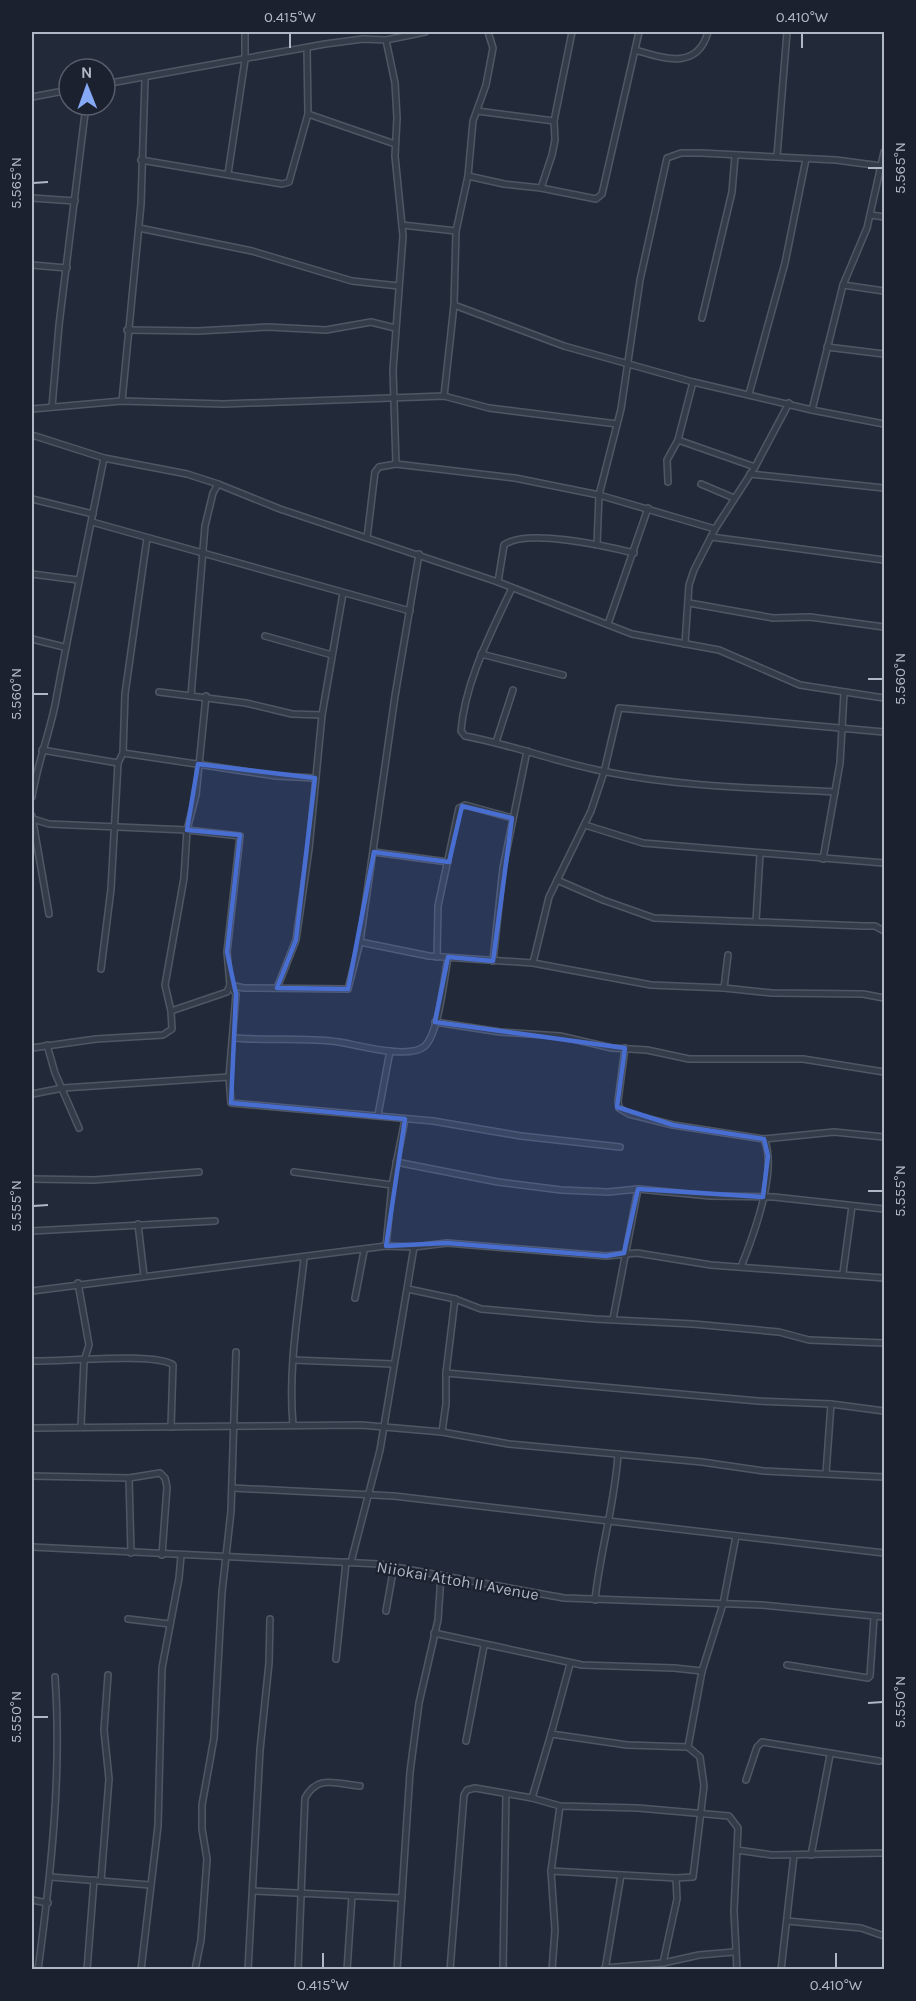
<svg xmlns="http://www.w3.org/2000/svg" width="916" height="2001" font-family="Karla,sans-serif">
<rect width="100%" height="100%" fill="#222a39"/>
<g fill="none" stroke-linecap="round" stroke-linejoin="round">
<defs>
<g id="street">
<polyline points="572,32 554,121 555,140 552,155 541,188 596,199 602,194 639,32"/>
<polyline points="386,40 395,83 397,118 395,156 403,236 393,370 396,464"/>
<path d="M635 50C663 58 697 71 708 32"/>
<polyline points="105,84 325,44 363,39 386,40 425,32"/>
<polyline points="32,97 69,90"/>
<polyline points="477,111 554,121"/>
<polyline points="308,114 395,144"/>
<polyline points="777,156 787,32"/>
<polyline points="141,160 282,184 289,182 308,114 307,48"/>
<polyline points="228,174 245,60 245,32"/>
<polyline points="468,176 504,184 541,188"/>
<polyline points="32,198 75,201"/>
<polyline points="871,215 884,217"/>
<polyline points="402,225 456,231"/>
<polyline points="139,228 252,251 352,281 399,286"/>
<polyline points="32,265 67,268"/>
<polyline points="843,285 884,291"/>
<polyline points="454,305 564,346 693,382 812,410 843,285 867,228 884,152"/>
<polyline points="702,318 732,192 735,156"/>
<polyline points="127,330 198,331 268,327 326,330 371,322 395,328"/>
<polyline points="827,347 884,354"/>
<polyline points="749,394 785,263 806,159"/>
<polyline points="444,396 454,305 456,231 468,176 473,121 486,85 493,48 488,32"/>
<polyline points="122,401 141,204 145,79"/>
<polyline points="52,407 59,325 86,105"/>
<polyline points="32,409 122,401 223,404 444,396 489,408 617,424"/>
<polyline points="812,410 884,424"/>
<polyline points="32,435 104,458 187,474 218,484 280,509 498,582 632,634 719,650 800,685 884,698"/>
<polyline points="678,440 755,467"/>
<polyline points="750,474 884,488"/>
<polyline points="668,482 667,460 678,440 693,382"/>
<polyline points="218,484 213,493 205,526 191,696 246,703 292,714 322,715"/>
<polyline points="701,484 734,498"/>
<polyline points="32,499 93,514"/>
<polyline points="92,522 410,611"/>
<polyline points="711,537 884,560"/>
<polyline points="367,538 375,472 379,467 396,464 515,478 599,495 715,529"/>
<polyline points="597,545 599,495 621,409 640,280 667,158 681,153 701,153 836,160 881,166"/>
<polyline points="32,574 78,580"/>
<path d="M498 582 504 545C526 528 606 546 634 553"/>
<path d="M512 588C491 633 465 681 461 731L465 736C513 745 559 763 607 772 682 787 758 788 835 792"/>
<polyline points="689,603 773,618 810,617 884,627"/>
<polyline points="608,624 648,508"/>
<polyline points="265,636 332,655"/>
<polyline points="32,639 64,647"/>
<polyline points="685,644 689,585 694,570 715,529 755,467 789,403"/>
<polyline points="481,654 563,675"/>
<polyline points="159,692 191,696"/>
<polyline points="496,742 513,690"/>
<polyline points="42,750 118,763"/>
<polyline points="123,753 276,776 315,778"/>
<path d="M32 797C37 764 50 733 56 700 71 619 88 538 104 458"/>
<polyline points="32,816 49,914"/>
<polyline points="585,825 643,843 884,863"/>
<polyline points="374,852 448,862"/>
<polyline points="823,859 840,763 844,693"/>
<polyline points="557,880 603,900 654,918 864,926 875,926 884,931"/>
<polyline points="756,921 760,854"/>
<polyline points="360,942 429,956 533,963 651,985 724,988 772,993 863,994 884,998"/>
<polyline points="437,957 438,906 459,808 465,805 512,818"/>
<polyline points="493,961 503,868 527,751"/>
<polyline points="533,963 549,897 591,811 604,772 619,708 884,732"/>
<polyline points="101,969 111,889 118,763 123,753 125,694 147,538"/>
<polyline points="230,985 244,988 348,989 360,942 395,696 419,554"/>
<polyline points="230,985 236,994 229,1077 231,1103 433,1121 521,1136 620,1147"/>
<polyline points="277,988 296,940 309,849 322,715 343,593"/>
<polyline points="724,988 728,955"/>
<polyline points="171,1011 165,985 184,878 187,830 196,795 206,696"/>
<polyline points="435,1022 500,1032 560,1036 612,1048 647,1050 689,1059 803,1059 884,1072"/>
<path d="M234 1038C269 1041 304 1037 339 1042 358 1045 409 1060 425 1046 439 1032 444 978 448 958"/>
<polyline points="47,1045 55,1073 79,1128"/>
<polyline points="32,1048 96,1039 163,1035 172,1029 171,1011 227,992 230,985 227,952 240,836 187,830 49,824 33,819"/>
<polyline points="625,1048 618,1101 619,1108 629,1114 673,1125 764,1139 834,1132 884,1137"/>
<polyline points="32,1094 63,1088 229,1077"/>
<polyline points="378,1115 390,1051"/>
<polyline points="396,1162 498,1182 561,1190 608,1192 638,1189 710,1196 774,1197 884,1209"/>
<polyline points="294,1172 392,1185"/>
<polyline points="32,1179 94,1180 199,1172"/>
<polyline points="138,1224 144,1276"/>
<polyline points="32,1231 215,1221"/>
<polyline points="386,1246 392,1185 405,1119"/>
<path d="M741 1267C753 1237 778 1170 764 1139"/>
<polyline points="843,1273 852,1206"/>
<polyline points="78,1283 89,1345 84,1361 81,1426"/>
<polyline points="408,1289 455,1299 481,1309 595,1319 693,1324 779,1332 809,1340 884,1343"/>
<polyline points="32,1291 386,1246 414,1247 447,1243 606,1256 637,1253 711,1265 884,1278"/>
<polyline points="355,1298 364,1251"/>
<polyline points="613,1319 638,1189"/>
<polyline points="293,1360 393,1364"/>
<path d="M32 1361C59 1362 156 1352 173 1365L171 1427"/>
<polyline points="446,1373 455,1299"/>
<path d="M293 1425C288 1369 298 1314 304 1259"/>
<polyline points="32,1428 361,1425 442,1432 446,1404 446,1373 758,1401 831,1404 884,1411"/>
<polyline points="442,1432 509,1444 702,1462 764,1471 884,1477"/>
<polyline points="826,1473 831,1404"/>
<polyline points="32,1476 129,1478 160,1473 165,1478 167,1487 162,1555"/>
<polyline points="129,1478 131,1553"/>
<polyline points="232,1488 394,1496 884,1553"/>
<polyline points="32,1547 379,1564 564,1598 762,1605 884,1617"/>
<polyline points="351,1562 380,1450 414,1247"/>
<path d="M595 1600C600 1551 615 1504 618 1454"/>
<polyline points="386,1611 394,1566"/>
<polyline points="128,1619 170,1624"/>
<polyline points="434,1633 582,1665 674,1668 702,1671"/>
<polyline points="336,1659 346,1562"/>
<polyline points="787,1665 868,1678 870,1676 874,1617"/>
<polyline points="551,1734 570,1664"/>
<polyline points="466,1741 484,1646"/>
<polyline points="688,1747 702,1671 723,1604 736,1536"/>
<polyline points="746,1780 757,1747 762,1742 879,1761"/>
<polyline points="532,1798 551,1734 627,1745 688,1747 700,1757 704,1786 693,1877 676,1878 551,1871"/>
<polyline points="737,1850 772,1855 884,1853"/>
<polyline points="811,1855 830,1755"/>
<polyline points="51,1877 150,1885"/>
<polyline points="101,1881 109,1779 104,1730 108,1675"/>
<polyline points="253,1891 402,1898"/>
<polyline points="32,1900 48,1903"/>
<polyline points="787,1921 861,1928 884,1936"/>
<polyline points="663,1963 677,1899 676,1878"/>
<polyline points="605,1968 663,1963 699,1955 734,1952"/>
<path d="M38 1970C51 1873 62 1774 55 1677"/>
<polyline points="87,1970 94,1880"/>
<polyline points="141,1970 158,1826 162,1668 179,1578 181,1556"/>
<polyline points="195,1970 201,1940 207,1859 202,1829 202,1805 214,1738 222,1592 231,1511 236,1352"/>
<polyline points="248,1970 260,1750 269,1663 270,1619"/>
<path d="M298 1970 305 1798C318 1774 336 1784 360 1786"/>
<polyline points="347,1970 352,1896"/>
<polyline points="397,1970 410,1772 419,1703 438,1620 441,1575"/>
<polyline points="450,1970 464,1795 467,1790 475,1788 532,1798 560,1806 638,1808 729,1816 738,1828 734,1911 737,1970"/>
<polyline points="503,1970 506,1794"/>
<polyline points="552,1970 555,1930 551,1871 560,1806"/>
<polyline points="605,1970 621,1875"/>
<polyline points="781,1970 794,1855"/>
</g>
</defs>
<use href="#street" stroke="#505764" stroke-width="8"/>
<use href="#street" stroke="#353c49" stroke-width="5"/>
</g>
<path fill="#496ed2" fill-opacity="0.2" stroke="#496ed2" stroke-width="4.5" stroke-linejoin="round" d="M198 764 315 778 296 940 277 988 348 989 374 852 449 862 462 806 512 818 493 961 448 957 435 1022 625 1048 617 1107 673 1125 764 1139 768 1156 763 1197 638 1189 624 1253 606 1256 447 1243 386 1246 405 1119 231 1103 236 994 227 952 240 835 187 830Z"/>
<path fill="none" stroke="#b0b7c5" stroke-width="2" d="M290 33V48M802 33V48M868 168H883M33 183 48 182M868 679H883M33 694H48M868 1191H883M33 1206 48 1205M868 1703 883 1702M33 1717H48M323 1953V1968M836 1953V1968"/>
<g text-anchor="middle" stroke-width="4.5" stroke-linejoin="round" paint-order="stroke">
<g font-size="16" fill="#b0b7c5" stroke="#1b212e">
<text transform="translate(458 1580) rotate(10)" y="6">Niiokai Attoh II Avenue</text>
</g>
</g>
<rect width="916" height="2001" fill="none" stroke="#1b212e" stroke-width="66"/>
<g transform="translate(87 87) rotate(359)"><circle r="28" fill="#1b212e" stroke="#575d6a" stroke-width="1.5"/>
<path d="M0-4.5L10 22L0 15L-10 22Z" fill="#85a9f5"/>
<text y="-9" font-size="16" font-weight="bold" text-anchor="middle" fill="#b0b7c5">N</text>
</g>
<rect x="33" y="33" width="850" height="1935" fill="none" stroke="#b0b7c5" stroke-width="2"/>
<g font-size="15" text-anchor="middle" fill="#b0b7c5">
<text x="290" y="22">0.415°W</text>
<text x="802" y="22">0.410°W</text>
<text transform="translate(900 168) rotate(-90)" y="5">5.565°N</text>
<text transform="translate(16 183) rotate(-90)" y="5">5.565°N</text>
<text transform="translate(900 679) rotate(-90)" y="5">5.560°N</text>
<text transform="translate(16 694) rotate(-90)" y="5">5.560°N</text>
<text transform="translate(900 1191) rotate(-90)" y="5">5.555°N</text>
<text transform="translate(16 1206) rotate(-90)" y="5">5.555°N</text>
<text transform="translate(900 1702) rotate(-90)" y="5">5.550°N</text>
<text transform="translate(16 1717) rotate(-90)" y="5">5.550°N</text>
<text x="323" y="1990">0.415°W</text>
<text x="836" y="1990">0.410°W</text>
</g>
</svg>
